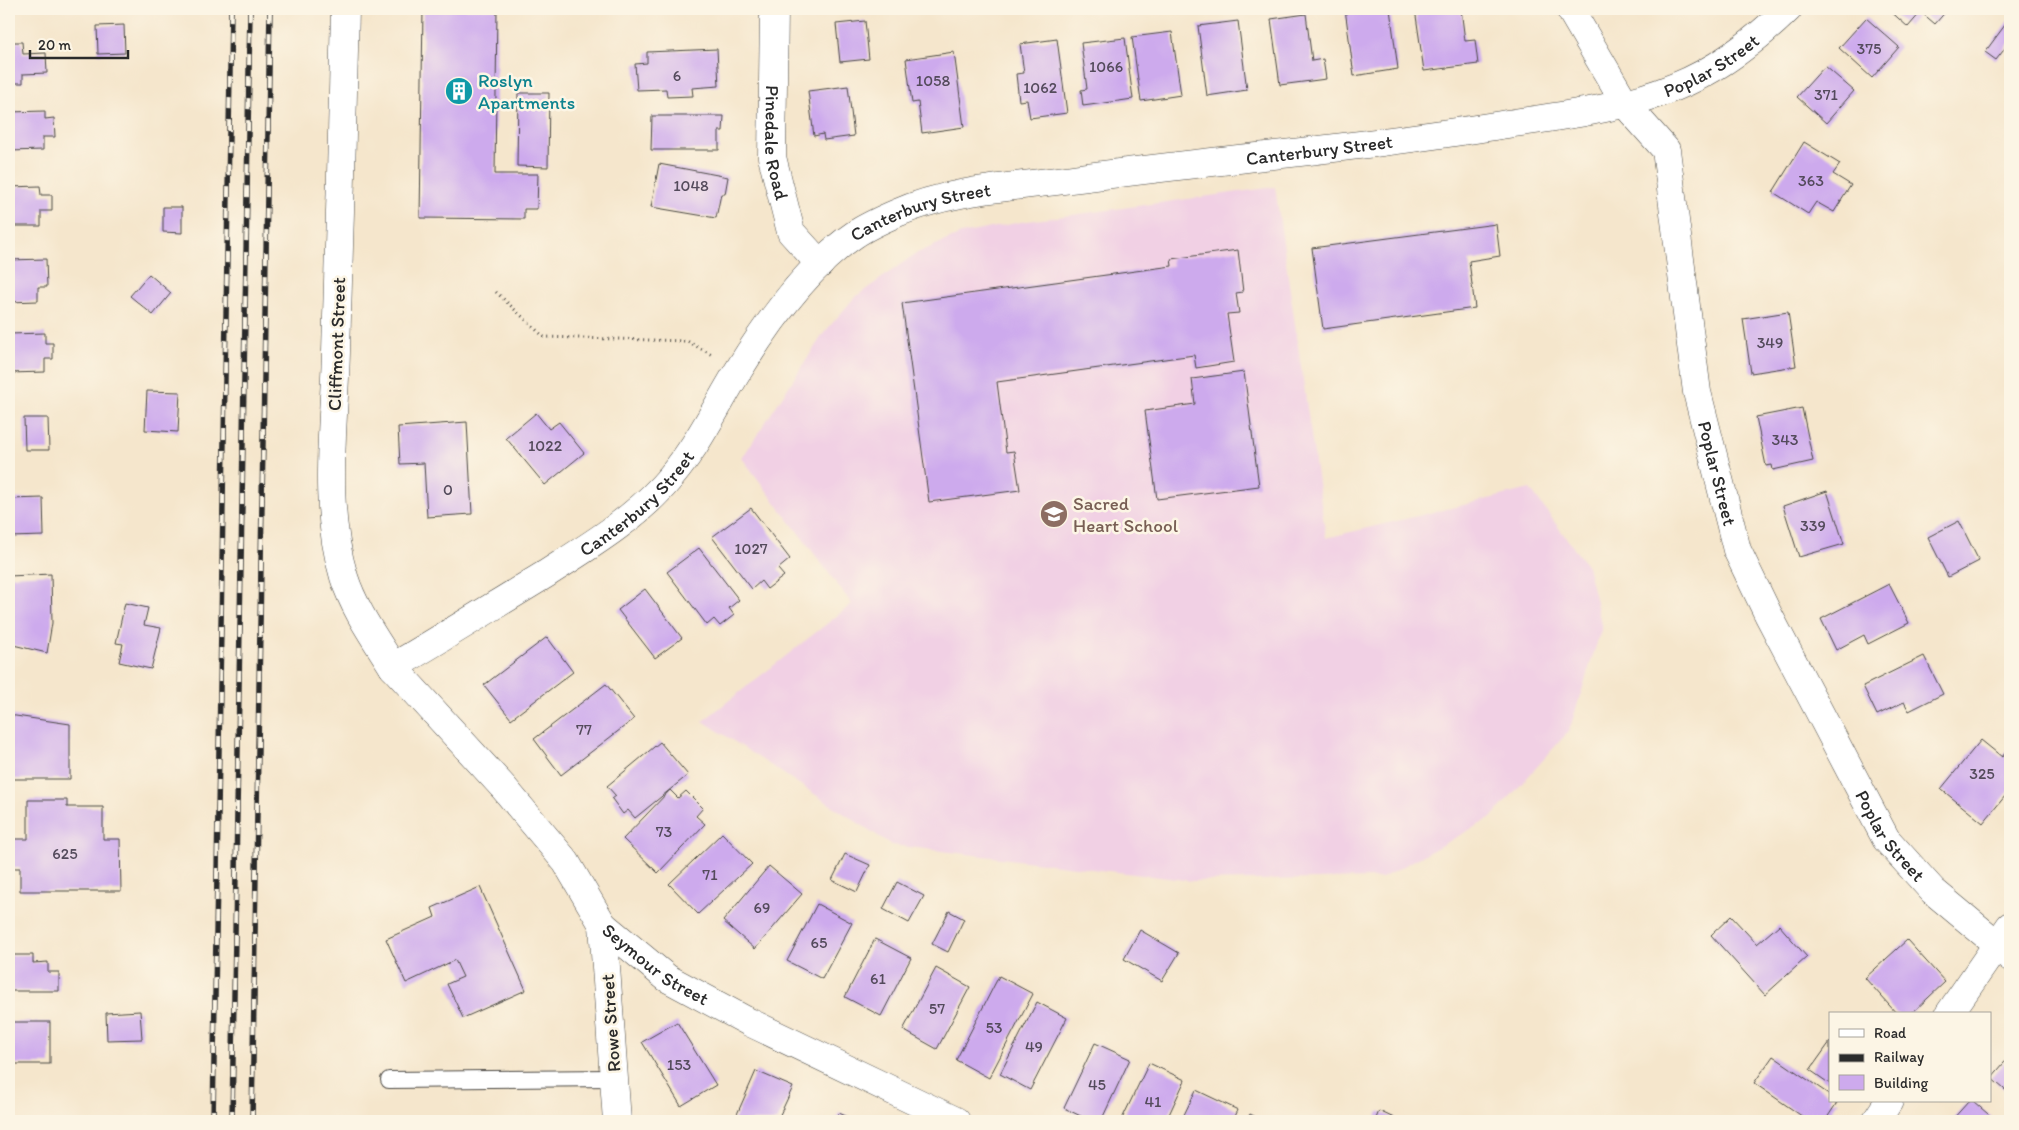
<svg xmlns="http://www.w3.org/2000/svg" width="2019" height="1130" font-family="Itim,sans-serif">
<rect width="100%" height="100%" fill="#fcf5e5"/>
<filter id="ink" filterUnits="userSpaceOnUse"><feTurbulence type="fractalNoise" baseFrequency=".02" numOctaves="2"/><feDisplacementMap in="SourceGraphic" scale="10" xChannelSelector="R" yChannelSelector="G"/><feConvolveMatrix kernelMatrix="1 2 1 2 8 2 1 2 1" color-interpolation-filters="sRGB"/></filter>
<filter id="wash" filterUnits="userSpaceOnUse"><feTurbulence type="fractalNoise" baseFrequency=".0096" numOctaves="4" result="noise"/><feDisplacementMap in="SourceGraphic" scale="20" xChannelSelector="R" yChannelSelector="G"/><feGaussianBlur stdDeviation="1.12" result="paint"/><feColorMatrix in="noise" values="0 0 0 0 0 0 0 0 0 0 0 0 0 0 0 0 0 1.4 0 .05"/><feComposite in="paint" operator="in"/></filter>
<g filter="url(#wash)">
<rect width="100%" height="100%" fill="#f5e6cc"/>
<polygon fill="#f1d0e4" points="1275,187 1326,538 1530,489 1587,566 1602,627 1569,731 1491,818 1382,878 1193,881 892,845 703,721 852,604 742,458 824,333 854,298 915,254 961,234 1021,222"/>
<g id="blocks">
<g fill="#cdaaed">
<polygon points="423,9 497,9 495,174 538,174 537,209 524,209 524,219 420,218"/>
<polygon points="1345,9 1390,9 1398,69 1354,76"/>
<polygon points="1415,9 1461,9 1465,41 1475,40 1478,64 1424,71"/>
<polygon points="1888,9 1948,9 1935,24 1921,12 1908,27"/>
<polygon points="1306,14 1312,61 1323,59 1326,79 1280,85 1271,19"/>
<polygon points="1866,18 1899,47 1872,78 1839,48"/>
<polygon points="865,21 869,59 840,62 836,24"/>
<polygon points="1238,21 1247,90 1207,96 1198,26"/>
<polygon points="2008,21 2010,22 2010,42 1996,60 1985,52"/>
<polygon points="124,25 125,53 98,54 97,26"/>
<polygon points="1172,32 1181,95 1141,101 1132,37"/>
<polygon points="1125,38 1133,99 1083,106 1081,90 1087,89 1081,43"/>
<polygon points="1057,39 1067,113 1030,118 1027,100 1019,101 1016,74 1024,73 1020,44"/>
<polygon points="9,42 22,42 23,54 46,53 47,73 23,74 23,83 9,83"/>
<polygon points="717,49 719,86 692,88 693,96 667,97 666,89 637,90 635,64 647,63 647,52"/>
<polygon points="954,52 964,127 922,133 918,102 912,103 906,59"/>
<polygon points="1825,66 1854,91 1826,123 1797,97"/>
<polygon points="848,86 854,136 824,140 823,134 814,136 808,91"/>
<polygon points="518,93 549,93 548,167 517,166"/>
<polygon points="45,111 45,119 54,118 55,137 43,137 43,150 9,151 9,112"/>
<polygon points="652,116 724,116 723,131 719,131 719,150 651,150"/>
<polygon points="1804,142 1840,164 1833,174 1851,185 1834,212 1816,202 1808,214 1773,192"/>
<polygon points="659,164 728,177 725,194 721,194 716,218 651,207"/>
<polygon points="40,186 41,195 52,195 52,211 41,211 41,226 9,226 9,187"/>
<polygon points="163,207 182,207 182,233 163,232"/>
<polygon points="1496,224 1500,256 1469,261 1475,308 1323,329 1312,248"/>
<polygon points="1238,250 1243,292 1236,293 1239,313 1227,314 1234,362 1196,368 1194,355 997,382 1006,452 1014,451 1020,490 929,502 902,303 1172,266 1171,259"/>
<polygon points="46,259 47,287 38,287 38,301 9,302 9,260"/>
<polygon points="149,274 171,293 153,315 130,296"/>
<polygon points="1788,312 1796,366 1751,373 1743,319"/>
<polygon points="45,333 45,343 53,343 53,359 45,359 45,372 9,373 9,334"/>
<polygon points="1244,372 1259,486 1157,499 1145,411 1195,404 1192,379"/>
<polygon points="147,391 180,392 178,432 145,430"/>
<polygon points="1802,408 1813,461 1773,470 1772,465 1766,466 1756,417"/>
<polygon points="536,413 549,429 559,422 584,453 545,485 506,438"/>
<polygon points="24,418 48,418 49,450 25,450"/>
<polygon points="467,422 472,514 427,517 424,463 400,464 398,427"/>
<polygon points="1827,491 1844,544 1799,557 1783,506"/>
<polygon points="43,498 44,536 9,537 9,499"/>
<polygon points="751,508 790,559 778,569 784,576 767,589 761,581 752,589 712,537"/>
<polygon points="1959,521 1979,561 1948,577 1928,537"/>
<polygon points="699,548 739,600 729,608 734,615 720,626 714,619 707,625 667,572"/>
<polygon points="51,574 52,623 47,653 9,644 9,576"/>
<polygon points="1889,584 1909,623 1868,644 1864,635 1836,650 1821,619"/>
<polygon points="645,589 682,638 655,658 618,610"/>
<polygon points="125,603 148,608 144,625 161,628 151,669 119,662 123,644 116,643"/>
<polygon points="547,637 573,672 511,719 484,685"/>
<polygon points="1924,656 1943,694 1909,711 1904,702 1877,715 1863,686"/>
<polygon points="606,684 634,719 561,775 534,739"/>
<polygon points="9,715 70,724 70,779 9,779"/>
<polygon points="1981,740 2002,757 2010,747 2010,790 1983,823 1941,789"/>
<polygon points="660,742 688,775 635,818 628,810 623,814 612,799 616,796 607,786"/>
<polygon points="670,790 678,798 686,791 703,808 696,816 705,824 658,873 623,839"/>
<polygon points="28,800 67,800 67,807 103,807 103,839 120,839 121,891 20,891 20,868 9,868 9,839 28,839"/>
<polygon points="722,833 752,864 698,914 669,884"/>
<polygon points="845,854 870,865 857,892 832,880"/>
<polygon points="769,866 802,894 755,949 723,921"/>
<polygon points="897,882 924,896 909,923 883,909"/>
<polygon points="480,887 526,990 463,1018 447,984 463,977 455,960 406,983 386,939 435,917 432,908"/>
<polygon points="817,904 852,923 822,979 787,961"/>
<polygon points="949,911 964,919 948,952 932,944"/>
<polygon points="1731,916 1757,944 1779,925 1807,957 1765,995 1711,935"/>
<polygon points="1140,930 1179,953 1162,981 1124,959"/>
<polygon points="875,939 911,958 881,1016 845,997"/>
<polygon points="1907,940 1945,982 1911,1014 1897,1014 1865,978"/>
<polygon points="9,955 33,955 33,963 48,962 48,972 59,972 59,991 9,991"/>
<polygon points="936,968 970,987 937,1049 903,1030"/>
<polygon points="999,976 1033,994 989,1078 956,1060"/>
<polygon points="1037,1002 1067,1018 1030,1090 1000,1074"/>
<polygon points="140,1011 142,1039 107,1040 106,1013"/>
<rect x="9" y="1022" width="41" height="42"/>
<polygon points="677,1022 716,1085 681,1106 642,1042"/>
<polygon points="1830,1042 1830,1084 1810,1070"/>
<polygon points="1095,1043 1130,1059 1101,1121 1091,1121 1064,1108"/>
<polygon points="1773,1056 1830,1095 1830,1101 1838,1101 1825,1121 1809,1121 1754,1083"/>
<polygon points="2010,1056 2010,1094 1991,1078"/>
<polygon points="1149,1063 1185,1080 1166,1121 1121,1121"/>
<polygon points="756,1071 793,1087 777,1121 734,1121"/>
<polygon points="1196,1090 1238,1110 1233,1121 1181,1121"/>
<polygon points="1969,1101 1973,1101 1995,1120 1951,1121"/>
<polygon points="1379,1111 1396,1119 1395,1121 1375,1121"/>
<polygon points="839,1113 857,1121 835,1121"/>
<polygon points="1250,1114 1264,1121 1246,1121"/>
</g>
</g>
</g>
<g filter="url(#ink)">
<use href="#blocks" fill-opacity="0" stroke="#494743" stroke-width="1"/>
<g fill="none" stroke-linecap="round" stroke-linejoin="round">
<defs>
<polyline id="service" points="389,1080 614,1078"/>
<g id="minor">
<path d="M345 9C342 123 340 238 336 352 334 427 322 504 344 577 354 609 375 638 393 667"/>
<path id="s1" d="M774 9 772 157 791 232 820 264"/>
<polyline points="1570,9 1626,105"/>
<path id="s2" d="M603 925 667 978 749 1022 956 1121"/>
<polyline points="1949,1014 2010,926"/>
<polyline points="1876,1121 1889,1101"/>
</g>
<g id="tertiary">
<path id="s3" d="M1626 105 1666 150 1697 392 1737 550 1768 614 1886 839 1933 891 1998 945 2010 957"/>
<path id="s4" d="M617 1121 603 925 566 862 504 788 393 667C444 637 495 605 546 574 586 548 630 522 663 486 696 450 713 412 738 371 767 324 808 266 854 235 867 226 883 219 897 213 951 189 1015 187 1072 179 1215 160 1359 148 1501 125 1559 116 1619 110 1675 87 1718 70 1755 41 1788 9"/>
</g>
</defs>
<use href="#service" stroke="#494743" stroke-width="18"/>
<use href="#minor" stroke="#494743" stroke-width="29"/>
<use href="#tertiary" stroke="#494743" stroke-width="29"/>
<polyline stroke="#494743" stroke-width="3" stroke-dasharray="1 4" stroke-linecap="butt" points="496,292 544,337 687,341 712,355"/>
<use href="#service" stroke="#fff" stroke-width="16"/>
<use href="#minor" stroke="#fff" stroke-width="28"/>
<use href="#tertiary" stroke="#fff" stroke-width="28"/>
<defs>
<g id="rail">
<polyline points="213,1121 231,9"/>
<polyline points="232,1121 250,9"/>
<polyline points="252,1121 270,9"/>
</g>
</defs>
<use href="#rail" stroke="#2b2b2b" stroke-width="5.5"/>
<use href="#rail" stroke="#fcf5e5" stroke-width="4" stroke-dasharray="11" stroke-linecap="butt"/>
</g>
</g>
<defs>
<symbol id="building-disc" viewBox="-11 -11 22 22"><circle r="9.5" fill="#0f9aa8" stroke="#fcf5e5"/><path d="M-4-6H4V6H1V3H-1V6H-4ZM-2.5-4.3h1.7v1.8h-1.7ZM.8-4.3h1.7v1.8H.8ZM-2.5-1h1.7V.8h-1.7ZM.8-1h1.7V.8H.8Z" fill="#fff"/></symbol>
<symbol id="school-disc" viewBox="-11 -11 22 22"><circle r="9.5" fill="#8d6e63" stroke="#fcf5e5"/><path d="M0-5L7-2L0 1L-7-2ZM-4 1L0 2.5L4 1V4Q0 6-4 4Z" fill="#fff"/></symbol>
</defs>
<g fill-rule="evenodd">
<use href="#building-disc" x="443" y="75" width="32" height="32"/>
<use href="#school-disc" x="1038" y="498" width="32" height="32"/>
</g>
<g text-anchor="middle" stroke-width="5" stroke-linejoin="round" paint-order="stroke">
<g font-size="16" fill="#544b5c">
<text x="1869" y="54">375</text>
<text x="1106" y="72">1066</text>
<text x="677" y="81">6</text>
<text x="933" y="86">1058</text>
<text x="1040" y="93">1062</text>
<text x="1826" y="100">371</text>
<text x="1811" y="186">363</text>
<text x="691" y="191">1048</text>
<text x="1770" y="348">349</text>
<text x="1785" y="445">343</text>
<text x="545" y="451">1022</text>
<text x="448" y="495">0</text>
<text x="1813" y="531">339</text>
<text x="751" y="554">1027</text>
<text x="584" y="735">77</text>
<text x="1982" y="779">325</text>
<text x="664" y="837">73</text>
<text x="65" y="859">625</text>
<text x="710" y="880">71</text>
<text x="762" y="913">69</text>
<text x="819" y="948">65</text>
<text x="878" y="984">61</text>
<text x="937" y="1014">57</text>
<text x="994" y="1033">53</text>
<text x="1034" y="1052">49</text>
<text x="679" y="1070">153</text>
<text x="1097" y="1090">45</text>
<text x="1153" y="1107">41</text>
</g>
<g font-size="19" fill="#2b2b2b" stroke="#fcf5e5">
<text dy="7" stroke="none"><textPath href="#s4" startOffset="2054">Poplar Street</textPath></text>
<text dy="7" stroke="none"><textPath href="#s1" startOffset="134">Pinedale Road</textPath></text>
<text dy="7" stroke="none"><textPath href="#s4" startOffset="1650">Canterbury Street</textPath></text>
<text dy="7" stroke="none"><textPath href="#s4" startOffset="1245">Canterbury Street</textPath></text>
<text transform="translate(336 344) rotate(-88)" y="7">Cliffmont Street</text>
<text dy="7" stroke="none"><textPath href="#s3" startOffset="388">Poplar Street</textPath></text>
<text dy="7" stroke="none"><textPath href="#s4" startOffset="825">Canterbury Street</textPath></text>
<text dy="7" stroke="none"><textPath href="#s3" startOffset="792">Poplar Street</textPath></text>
<text dy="7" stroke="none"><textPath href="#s2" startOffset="66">Seymour Street</textPath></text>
<text transform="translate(610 1023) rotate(-94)" y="7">Rowe Street</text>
</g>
<g font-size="19" fill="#0d838f" stroke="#fcf5e5" text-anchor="start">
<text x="478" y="87">Roslyn<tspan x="478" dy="22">Apartments</tspan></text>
</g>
<g font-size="19" fill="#785e54" stroke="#fcf5e5" text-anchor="start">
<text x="1073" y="510">Sacred<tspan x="1073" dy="22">Heart School</tspan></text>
</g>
</g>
<rect width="2019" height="1130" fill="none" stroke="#fcf5e5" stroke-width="30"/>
<rect x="1829" y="1012" width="162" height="90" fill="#fcf5e5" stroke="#a8a49b"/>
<rect x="1839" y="1029" width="25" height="8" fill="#ffffff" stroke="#a8a49b"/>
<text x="1874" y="1038" font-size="15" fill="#2b2b2b">Road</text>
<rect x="1839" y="1054" width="25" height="8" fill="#2b2b2b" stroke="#a8a49b"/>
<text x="1874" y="1062" font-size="15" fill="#2b2b2b">Railway</text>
<rect x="1839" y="1075" width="25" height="15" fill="#cdaaed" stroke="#a8a49b"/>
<text x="1874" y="1088" font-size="15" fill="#2b2b2b">Building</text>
<path d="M30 50v8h98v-8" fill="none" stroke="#2b2b2b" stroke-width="2.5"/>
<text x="38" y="50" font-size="15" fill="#2b2b2b" stroke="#fcf5e5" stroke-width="4" paint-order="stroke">20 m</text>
</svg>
